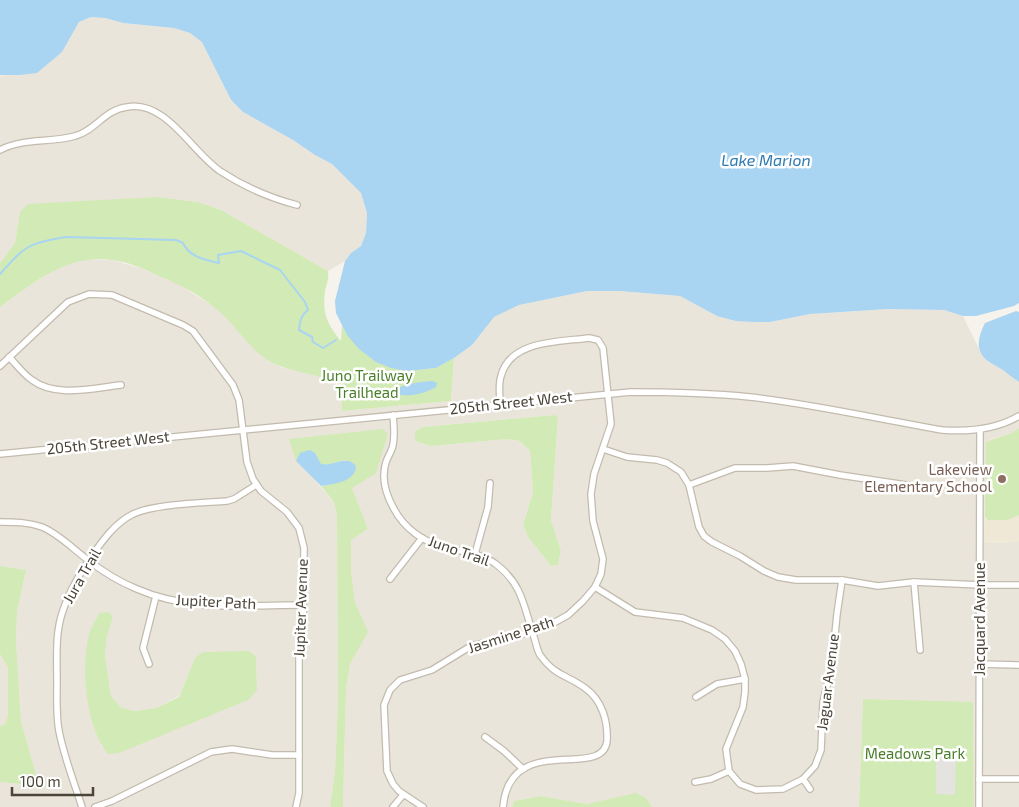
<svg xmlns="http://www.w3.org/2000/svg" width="1019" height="807" font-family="'Exo 2',sans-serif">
<rect width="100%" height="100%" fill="#f6f3ec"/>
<g fill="#eae5da" fill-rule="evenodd">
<polygon points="91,17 105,18 123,23 174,28 190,33 203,42 231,101 243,112 293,140 315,155 332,164 361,193 367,213 366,233 361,246 351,253 345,261 328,271 221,210 198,202 157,197 94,202 20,213 15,243 0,263 0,75 2,76 62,52 79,22"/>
<path d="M87 259 113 260 143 269 178 284 215 307 265 358 283 368 329 378 342 384V411L451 401 454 358 472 345 493 317 519 305 587 291H620L680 296 717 316 755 322H770L810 314 888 309 944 310 963 316 982 355 989 363 1001 368 1019 382V428L1012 433 990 439 986 442 984 543 1019 542V807H974L973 703 863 699 859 807H652L646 798 586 804 540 796 514 801 512 807H343L346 689 350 664 367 632 355 602 351 571V540L368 529 352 488 308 474 311 476 334 502 337 515 338 702 335 771 330 807H0V782L31 785 37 778 21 721 16 640 17 612 26 570 0 566V307L27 287 60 267ZM555 415 558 419 551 520 561 551 558 565 551 566 528 537 523 525 533 492 530 451 520 441 506 439 431 446 415 441V431L423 427ZM99 613 113 618 107 636 105 655 111 696 122 708 135 711 156 708 179 696 195 659 249 651 256 656 257 690 102 747 86 657 90 632Z"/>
<polygon points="0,654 8,668 8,715 5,724 0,726"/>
</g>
<polygon fill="#efe8d6" points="1019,428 1019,542 984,543 986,442 989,439 1012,433"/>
<g fill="#d2eab5">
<path d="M157 197 198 202 221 210 328 271C329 279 327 283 325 291 322 313 327 324 341 341L342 325 347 335 407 371 436 368 454 358 451 401 342 411V384C317 372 289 374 266 359 248 347 233 322 215 308 199 294 178 284 159 276 145 269 128 262 112 260 69 253 33 283 0 307V263L15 243 20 212 28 204Z"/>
<polygon points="555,415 558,418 551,520 561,551 558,565 551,566 528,537 523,525 533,492 530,451 520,441 507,439 431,446 415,441 415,431 423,427"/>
<polygon points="1019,428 1019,515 1007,520 988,520 985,516 986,442 1012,433"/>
<polygon points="383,429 388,434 376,473 352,488 368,529 351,540 351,571 355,602 368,632 350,664 346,689 343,807 330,807 335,771 338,702 337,515 334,502 321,486 343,481 353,463 345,460 325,465 321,464 316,457 300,453 296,461 289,439"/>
<polygon points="0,566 26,570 17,612 16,640 21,721 37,778 31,785 0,782 0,726 5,724 8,715 8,668 0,654"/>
<path d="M109 612 113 618 107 636 105 655 111 696 122 708 135 711 156 708 179 697 195 658 203 652 249 651 256 656 257 690 248 700 119 753 108 754C85 725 81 669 89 634 91 627 96 620 99 613Z"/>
<polygon points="863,699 973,702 974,807 859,807"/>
<polygon points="636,793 646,798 652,807 512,807 514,801 540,796 587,804"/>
</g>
<polygon fill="#e5e3e0" points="956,754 955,795 936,794 936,755"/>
<g fill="#a9d4f2">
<polygon points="0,0 1019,0 1019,303 1014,306 976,316 963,316 944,310 888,309 810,314 770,322 755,322 736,321 717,316 680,296 620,291 587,291 519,305 494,317 472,345 454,358 436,368 407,371 391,368 376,362 359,349 347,335 336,313 335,301 345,261 351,253 361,246 366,233 367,213 361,193 332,164 315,155 293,140 243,112 231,100 202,42 190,33 174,28 123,23 105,18 91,17 79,22 62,52 37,73 20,75 0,75"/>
<path d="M1016 311 1019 312V382C1013 378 1008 374 1003 370 999 367 993 365 989 362 974 351 978 337 985 323Z"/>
<path d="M432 381 437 383 436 387C425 393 409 398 397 394L396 389C408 383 419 382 432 381Z"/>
<path d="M310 450 315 453 321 464C334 467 346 454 356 466 356 482 333 484 321 486L296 461 300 453Z"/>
</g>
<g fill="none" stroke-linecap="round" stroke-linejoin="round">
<path stroke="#a9d4f2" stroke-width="2" d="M0 274C25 246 28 243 66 237L176 240 183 243C189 257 206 260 219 263L218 255 241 251 280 270 305 302 308 310C301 315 300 321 299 330L312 337 313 342 323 348 336 340"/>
<defs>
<g id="minor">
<path d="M0 150C22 138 51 143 75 136 95 131 104 110 127 107 166 100 191 151 220 171 243 186 270 198 297 205"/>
<path d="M9 357C16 364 23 374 32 380 56 398 92 388 121 385"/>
<polyline points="0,366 68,302 89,294 112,295 183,325 193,331 233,385 239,400 247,462 253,479 261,491 287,512 299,528 304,548 303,630 299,651 299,793 296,807"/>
<path d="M393 415C394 425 395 435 393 445 392 451 388 456 386 462 381 478 386 495 394 509 404 528 423 542 444 547 461 552 482 553 497 565 523 585 524 608 534 637 536 643 537 650 540 655 556 677 566 674 585 688 602 700 608 721 607 741 603 781 510 730 503 807"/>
<polyline points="603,449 627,457 657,460 667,463 681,472 689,485 699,527 704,536 712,542 740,556 764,571 778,577 796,580 842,580 878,586 914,582 980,585 1019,585"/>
<path d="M0 454 631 392C671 392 710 393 750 397 814 404 878 419 942 430 969 432 995 430 1019 416"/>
<polyline points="689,485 735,468 767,468 793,466 840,475 926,488"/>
<path d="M0 522C14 522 28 522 42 527 59 534 73 549 88 560 103 572 120 582 137 589 189 612 248 605 303 605"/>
<polyline points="475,554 488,507 490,483"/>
<polyline points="390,579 422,538"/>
<polyline points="914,582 920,650"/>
<polyline points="595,587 635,612 683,618 712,630 725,639 735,651 741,664 745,679 745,692 743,707 726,749 729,771 740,784 756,790 783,789 803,779 815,766 821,750 823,702 832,665 837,614 842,580"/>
<polyline points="149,664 143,648 156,596"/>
<polyline points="979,664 1019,665"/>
<polyline points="696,697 717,684 745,679"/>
<polyline points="485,737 504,751 523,769"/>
<polyline points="803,779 810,789"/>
<polyline points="979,779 1019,779"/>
<polyline points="695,782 711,779 729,771"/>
<path d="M82 807C74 782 64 757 59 731 56 715 57 698 57 682 57 665 56 648 58 632 61 605 76 579 91 557 103 540 115 523 133 514 155 504 201 503 227 501L234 499 256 485"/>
<polyline points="95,807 112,801 211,752 232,749 272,755 299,755"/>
<polyline points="393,807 403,795"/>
<path d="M423 807 399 791 393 784 387 771 384 705 390 690 400 680 432 670 471 646 532 632 550 625 568 615 583 601 595 587 601 574 603 559 593 521 591 494 594 474 611 424 603 348 598 340 589 338C559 342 510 340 501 376 498 385 500 394 500 404"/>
<polyline points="979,807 980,430"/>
</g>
</defs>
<use href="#minor" stroke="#c2bbae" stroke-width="8"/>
<use href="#minor" stroke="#fff" stroke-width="5.5"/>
</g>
<circle fill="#8d6e63" stroke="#fff" stroke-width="2" cx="1002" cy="479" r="5"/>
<g text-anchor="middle" stroke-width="5" stroke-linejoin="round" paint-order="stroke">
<g font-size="15" fill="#4a7f2a" stroke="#fff">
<text x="367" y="381">Juno Trailway<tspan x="367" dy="17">Trailhead</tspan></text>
<text x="915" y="759">Meadows Park</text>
</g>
<g font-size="15" fill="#4b4439" stroke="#fff">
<text transform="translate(511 403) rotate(-6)" y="5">205th Street West</text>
<text transform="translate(108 443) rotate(-6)" y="5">205th Street West</text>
<text transform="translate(459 551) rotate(19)" y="5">Juno Trail</text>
<text transform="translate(82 576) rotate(-60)" y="5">Jura Trail</text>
<text transform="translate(216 602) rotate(3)" y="5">Jupiter Path</text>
<text transform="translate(301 608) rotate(-88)" y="5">Jupiter Avenue</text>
<text transform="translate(980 619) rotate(-90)" y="5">Jacquard Avenue</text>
<text transform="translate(511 635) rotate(-18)" y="5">Jasmine Path</text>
<text transform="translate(828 682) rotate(-83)" y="5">Jaguar Avenue</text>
</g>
<g font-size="15" fill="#785e54" stroke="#fff" text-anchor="end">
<text x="992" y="475">Lakeview<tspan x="992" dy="17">Elementary School</tspan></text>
</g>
<g font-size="16" font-style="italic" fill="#2e7ab2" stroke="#fff">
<text x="766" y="166">Lake Marion</text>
</g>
</g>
<path d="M12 787v8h81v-8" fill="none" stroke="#4b4439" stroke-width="2.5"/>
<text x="20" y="787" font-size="15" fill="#4b4439" stroke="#ffffff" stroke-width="4" paint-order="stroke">100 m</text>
</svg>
